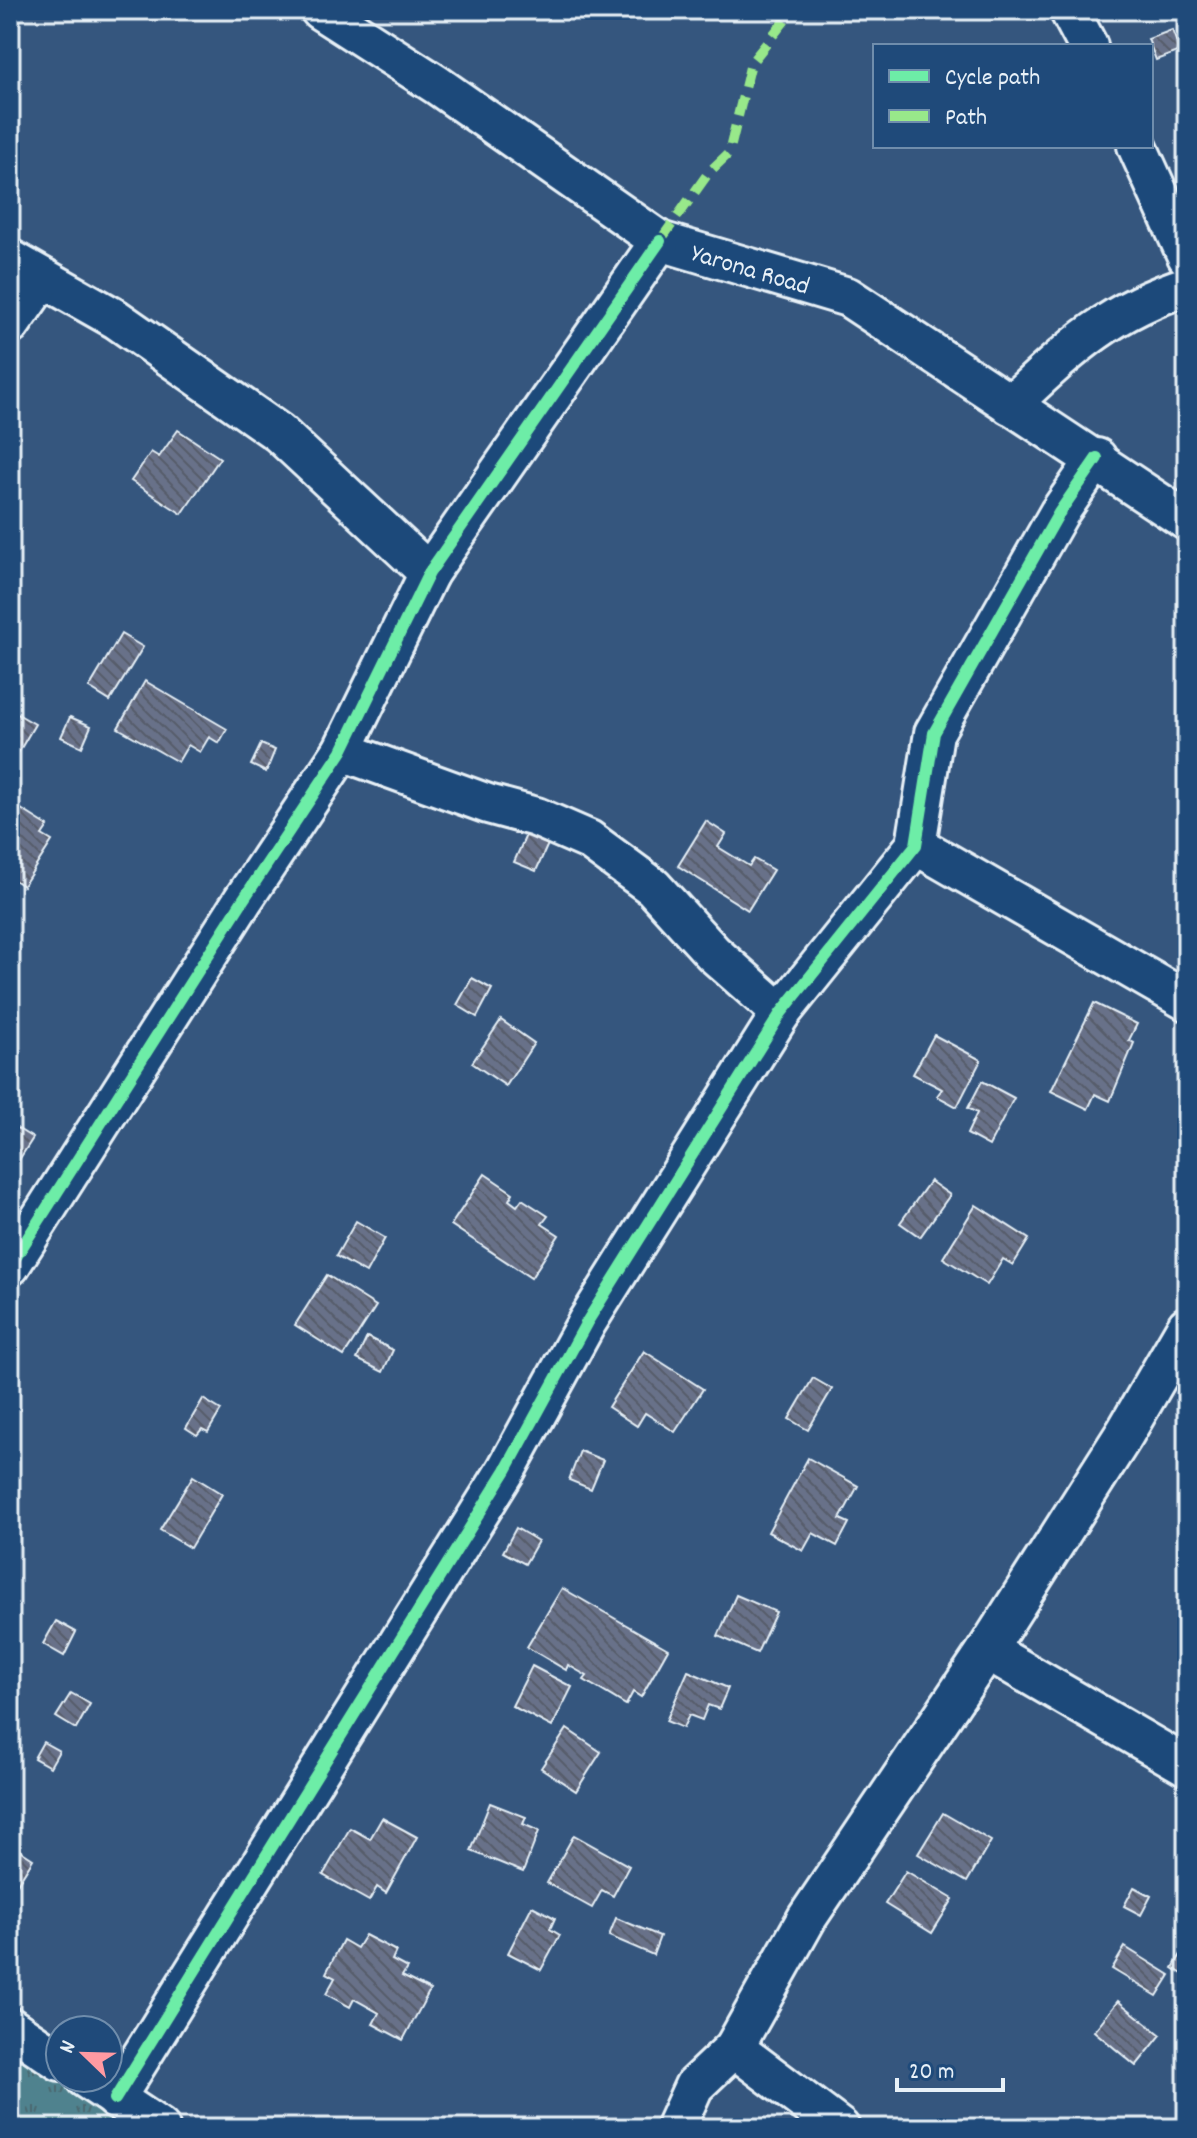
<svg xmlns="http://www.w3.org/2000/svg" width="1197" height="2138" font-family="Dekko,sans-serif">
<defs>
<pattern id="grass-tufts" width="24" height="20" patternUnits="userSpaceOnUse" patternTransform="scale(2)"><rect width="24" height="20" fill="#4f828e"/><path d="M3 7l-1-3M5 7V3M7 7l1-3M15 17l-1-3M17 17v-4M19 17l1-3" fill="none" stroke="#4b686f"/></pattern>
<pattern id="building-back-hatch" width="6" height="6" patternUnits="userSpaceOnUse" patternTransform="scale(2)"><rect width="6" height="6" fill="#687189"/><path d="M-1 5l2 2M0 0l6 6M5-1l2 2" fill="none" stroke="#575c6a"/></pattern>
</defs>
<rect width="100%" height="100%" fill="#35567e"/>
<filter id="ink" filterUnits="userSpaceOnUse"><feTurbulence type="fractalNoise" baseFrequency=".0125" numOctaves="2"/><feDisplacementMap in="SourceGraphic" scale="16" xChannelSelector="R" yChannelSelector="G"/><feConvolveMatrix kernelMatrix="1 2 1 2 8 2 1 2 1" color-interpolation-filters="sRGB"/></filter>
<g filter="url(#ink)">
<polygon fill="url(#grass-tufts)" stroke="#9cbac3" stroke-width="2" points="10,2037 159,2128 10,2128"/>
<g fill="url(#building-back-hatch)" stroke="#e8f1f8" stroke-width="2">
<polygon points="1172,30 1180,51 1156,60 1148,39"/>
<polygon points="178,430 220,458 182,514 131,481 151,452 159,457"/>
<polygon points="121,634 143,647 110,701 89,688"/>
<polygon points="145,681 227,729 219,743 209,737 200,752 188,745 178,762 118,728"/>
<polygon points="14,712 35,724 10,767 10,719"/>
<polygon points="70,717 91,726 82,747 61,737"/>
<polygon points="261,744 275,750 266,772 251,765"/>
<polygon points="10,802 48,826 42,835 52,841 23,886 10,877"/>
<polygon points="706,821 726,834 718,847 749,866 754,859 773,870 748,910 678,866"/>
<polygon points="530,826 552,835 536,871 514,862"/>
<polygon points="472,978 492,989 477,1017 457,1005"/>
<polygon points="1094,1003 1137,1024 1129,1040 1134,1043 1110,1101 1095,1094 1088,1109 1051,1091"/>
<polygon points="501,1020 534,1043 506,1086 472,1063"/>
<polygon points="934,1035 981,1060 957,1107 937,1096 942,1089 913,1074"/>
<polygon points="982,1081 1014,1098 989,1146 967,1134 977,1113 968,1108"/>
<polygon points="10,1124 33,1138 17,1163 10,1159"/>
<polygon points="485,1174 513,1193 509,1200 517,1206 522,1199 548,1216 542,1224 559,1235 531,1278 451,1225"/>
<polygon points="930,1181 950,1195 920,1237 900,1223"/>
<polygon points="976,1205 1029,1239 1013,1265 1003,1259 987,1285 943,1258"/>
<polygon points="356,1221 385,1238 366,1273 336,1256"/>
<polygon points="327,1275 376,1306 344,1356 295,1325"/>
<polygon points="367,1337 393,1350 383,1372 357,1359"/>
<polygon points="644,1351 703,1389 675,1432 645,1413 637,1426 608,1407"/>
<polygon points="813,1378 832,1389 808,1430 789,1419"/>
<polygon points="203,1399 221,1410 208,1432 202,1429 197,1435 186,1428"/>
<polygon points="580,1451 603,1460 591,1489 569,1480"/>
<polygon points="808,1458 858,1486 840,1519 849,1523 837,1546 813,1533 803,1551 768,1532"/>
<polygon points="193,1476 222,1494 190,1548 160,1530"/>
<polygon points="516,1528 538,1541 525,1564 503,1552"/>
<polygon points="562,1588 668,1649 641,1697 633,1692 626,1705 584,1680 587,1676 568,1665 566,1670 527,1647"/>
<polygon points="736,1595 776,1612 757,1653 718,1636"/>
<polygon points="56,1621 76,1632 64,1656 43,1644"/>
<polygon points="532,1666 572,1687 552,1727 512,1706"/>
<polygon points="688,1671 728,1688 719,1709 708,1705 702,1720 689,1715 683,1728 666,1721"/>
<polygon points="71,1693 90,1704 76,1729 56,1717"/>
<polygon points="567,1729 601,1752 576,1791 541,1768"/>
<polygon points="43,1742 59,1751 50,1767 34,1758"/>
<polygon points="490,1803 526,1817 523,1824 539,1831 523,1872 471,1851"/>
<polygon points="943,1813 991,1841 967,1882 918,1854"/>
<polygon points="382,1818 417,1837 386,1893 377,1887 369,1901 323,1875 350,1828 370,1839"/>
<polygon points="574,1835 629,1866 613,1896 602,1890 592,1908 547,1883"/>
<polygon points="10,1844 33,1859 16,1886 10,1881"/>
<polygon points="906,1871 953,1899 932,1933 885,1904"/>
<polygon points="1134,1887 1151,1896 1141,1915 1124,1906"/>
<polygon points="532,1906 555,1918 550,1929 560,1935 541,1970 508,1953"/>
<polygon points="616,1918 660,1936 653,1955 609,1936"/>
<polygon points="365,1935 396,1951 392,1960 407,1968 402,1976 430,1990 403,2040 373,2024 379,2013 354,1999 350,2007 326,1994 335,1978 326,1973 343,1940 357,1948"/>
<polygon points="1187,1944 1187,1977 1173,1968"/>
<polygon points="1125,1947 1170,1975 1157,1996 1112,1969"/>
<polygon points="1118,2001 1161,2035 1136,2066 1094,2031"/>
<polygon points="344,2121 359,2128 340,2128"/>
</g>
<g fill="none" stroke-linecap="round" stroke-linejoin="round">
<defs>
<g id="street">
<path id="s1" d="M320 10 437 85 660 241 848 297 1187 521"/>
<polyline points="1069,10 1088,46"/>
<polyline points="1137,146 1187,256"/>
<polyline points="10,259 116,319 279,433 429,573"/>
<polyline points="10,325 43,278"/>
<path d="M1010 405C1069 350 1108 311 1187 286"/>
<polyline points="342,751 488,804 536,817 589,840 653,887 713,953 781,1013"/>
<polyline points="916,845 1187,1001"/>
<polyline points="10,1266 243,900 342,751 429,573 660,241"/>
<polyline points="987,1650 1187,1766"/>
<polyline points="10,2027 60,2061"/>
<polyline points="734,2048 840,2128"/>
<polyline points="85,2078 160,2128"/>
<polyline points="115,2099 506,1470 587,1322 781,1013 916,845 934,733 1059,513 1097,458"/>
<polyline points="675,2128 694,2086 734,2048 807,1918 987,1650 1125,1433 1187,1326"/>
</g>
</defs>
<use href="#street" stroke="#e8f1f8" stroke-width="44"/>
<use href="#street" stroke="#1f4a7a" stroke-width="38"/>
<polyline stroke="#98e88a" stroke-width="10" stroke-dasharray="20 10" stroke-linecap="butt" points="660,241 709,172 729,153 751,63 793,10"/>
<defs>
<g id="cycleway">
<polyline points="10,1266 243,900 342,751 429,573 660,241"/>
<polyline points="115,2099 506,1470 587,1322 781,1013 916,845 934,733 1059,513 1097,458"/>
</g>
</defs>
<use href="#cycleway" stroke="#1f4a7a" stroke-width="17"/>
<use href="#cycleway" stroke="#6deda7" stroke-width="12"/>
</g>
</g>
<g text-anchor="middle" stroke-width="6" stroke-linejoin="round" paint-order="stroke">
<g font-size="26" fill="#e8f1f8" stroke="#1f4a7a">
<text dy="9" stroke="none"><textPath href="#s1" startOffset="506">Yarona Road</textPath></text>
</g>
</g>
<rect width="1197" height="2138" fill="none" stroke="#1f4a7a" stroke-width="40"/>
<rect x="20" y="20" width="1157" height="2098" fill="none" stroke="#e8f1f8" stroke-width="3" filter="url(#ink)"/>
<rect x="873" y="44" width="280" height="104" fill="#1f4a7a" stroke="#6f8dac" stroke-width="2"/>
<rect x="889" y="70" width="40" height="12" fill="#6deda7" stroke="#6f8dac" stroke-width="2"/>
<text x="945" y="84" font-size="24" fill="#e8f1f8">Cycle path</text>
<rect x="889" y="110" width="40" height="12" fill="#98e88a" stroke="#6f8dac" stroke-width="2"/>
<text x="945" y="124" font-size="24" fill="#e8f1f8">Path</text>
<g transform="translate(84 2054) rotate(293)"><circle r="38" fill="#1f4a7a" stroke="#6f8dac" stroke-width="2"/>
<path d="M0-6L14 30L0 20L-14 30Z" fill="#ff9aa2"/>
<text y="-12" font-size="22" font-weight="bold" text-anchor="middle" fill="#e8f1f8">N</text>
</g>
<path d="M897 2078v12h106v-12" fill="none" stroke="#e8f1f8" stroke-width="4"/>
<text x="909" y="2078" font-size="24" fill="#e8f1f8" stroke="#1f4a7a" stroke-width="6" paint-order="stroke">20 m</text>
</svg>
